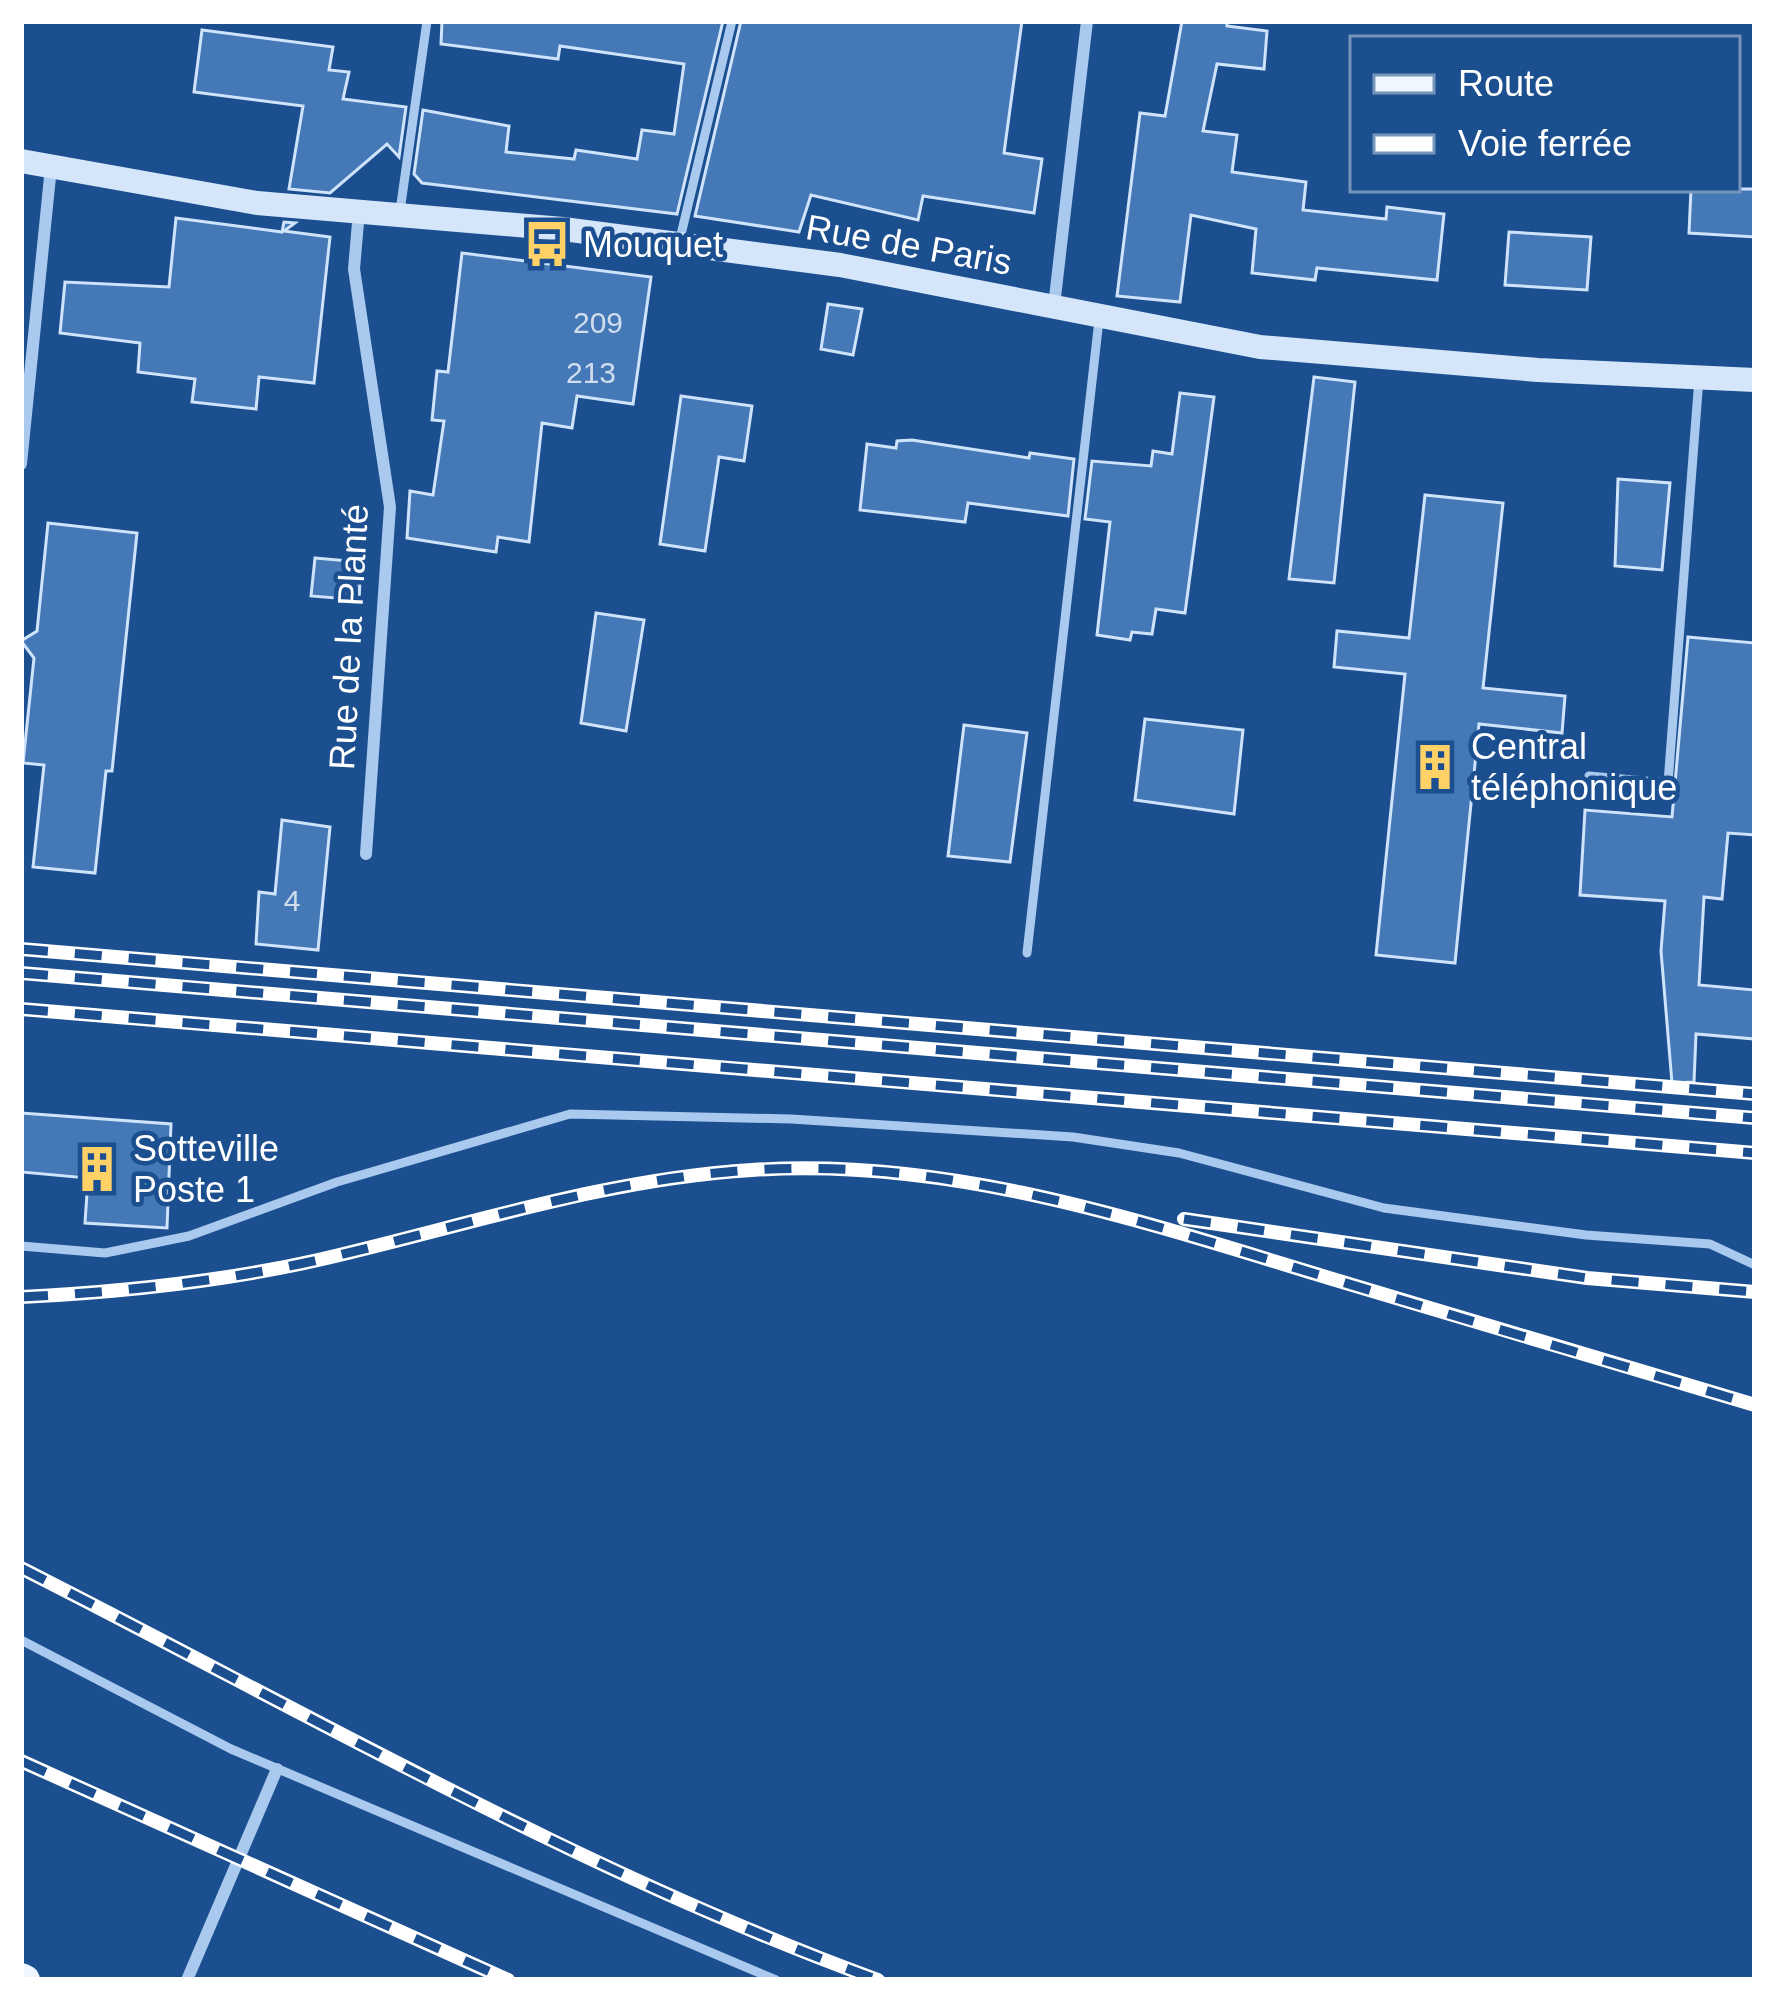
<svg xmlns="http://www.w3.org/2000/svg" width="1776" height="2001" font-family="Arial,sans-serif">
<rect width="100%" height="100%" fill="#1b4f8f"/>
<g fill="#4478b7" stroke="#cfe3fa" stroke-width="3">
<polygon points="442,21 723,21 677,214 422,183 414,174 423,110 509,126 506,152 574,159 576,150 637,159 642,130 674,134 684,64 560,46 558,59 441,44"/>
<polygon points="741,21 1022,21 1004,153 1042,159 1034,213 923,196 918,220 811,195 799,232 695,216"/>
<polygon points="1182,21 1227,21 1227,26 1267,31 1264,69 1217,64 1203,131 1237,135 1232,172 1306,182 1303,210 1386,219 1387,207 1444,214 1437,280 1317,268 1315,280 1252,273 1256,229 1191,215 1180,302 1117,296 1140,113 1165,116"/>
<polygon points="202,30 333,47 329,70 349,72 343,99 406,107 399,157 387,144 330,193 289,189 303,106 194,92"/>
<polygon points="1691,189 1755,189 1755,237 1689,233"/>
<polygon points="176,218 282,232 284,222 295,223 284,231 330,237 314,383 259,377 256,409 192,402 195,379 138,372 140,343 60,333 65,282 169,287"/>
<polygon points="1509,232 1591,237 1587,290 1505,285"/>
<polygon points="462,253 651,277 633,404 577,396 572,428 542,423 529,542 498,537 496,552 407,538 410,491 433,495 444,421 432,420 437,371 448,372"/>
<polygon points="828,304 862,309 853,355 821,349"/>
<polygon points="1314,377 1355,382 1334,583 1289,579"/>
<polygon points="1180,393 1214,397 1185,613 1156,609 1152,634 1132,632 1130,640 1097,635 1110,522 1085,519 1092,461 1151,466 1153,451 1172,454"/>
<polygon points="681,396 752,406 744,461 719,457 705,551 660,544"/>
<polygon points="912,440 1029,458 1030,453 1074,459 1068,516 968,503 965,522 860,510 867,444 896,448 897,441"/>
<polygon points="1618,479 1670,483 1662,570 1615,566"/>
<polygon points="1425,495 1503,503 1483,688 1565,696 1562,733 1479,724 1455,963 1376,955 1405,674 1334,667 1337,631 1409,638"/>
<polygon points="48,523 137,533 112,771 106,771 95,873 33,867 44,765 23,763 34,658 21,641 37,631"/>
<polygon points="315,558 361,562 359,600 311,596"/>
<polygon points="596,613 644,620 626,731 581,723"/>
<polygon points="1688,637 1755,643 1755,835 1728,833 1722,899 1704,897 1699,985 1755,990 1755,1039 1696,1034 1694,1082 1672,1083 1661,951 1665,901 1580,895 1585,810 1672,817"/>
<polygon points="1145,719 1243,730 1234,814 1135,800"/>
<polygon points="964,725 1027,733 1010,862 948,856"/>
<polygon points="282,820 330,827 318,950 256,944 259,892 275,894"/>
<polygon points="21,1113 171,1124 167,1228 85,1223 88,1178 21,1172"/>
</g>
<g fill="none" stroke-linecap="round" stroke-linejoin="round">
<g stroke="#a9c9ee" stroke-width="9">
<polyline points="400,211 427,21"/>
<polyline points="679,243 732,21"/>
<polyline points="1589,776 1668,783 1699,378"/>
<polyline points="1027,953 1099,320"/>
<polyline points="21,1246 105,1253 189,1236 337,1182 570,1114 791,1119 1073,1137 1179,1153 1384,1208 1586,1235 1710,1244 1755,1265"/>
<polyline points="21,1640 231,1749 776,1980"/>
</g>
<g stroke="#a9c9ee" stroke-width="12">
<polyline points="359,211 354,269 390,507 366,854"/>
<polyline points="1054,306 1087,21"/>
<polyline points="21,464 51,167"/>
<polyline points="187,1980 277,1769"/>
</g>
<polyline stroke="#d6e6fa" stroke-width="24" points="21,161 257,203 563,229 840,265 1260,347 1538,370 1755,380"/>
<polyline stroke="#f0f6ff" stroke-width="30" points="21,1978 25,1980"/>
<defs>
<g id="rail">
<polyline points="21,949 1755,1094"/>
<polyline points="21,973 1755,1118"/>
<polyline points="21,1009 1755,1153"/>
<polyline points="1184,1219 1587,1278 1755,1292"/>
<path d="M21 1297C121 1292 220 1282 318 1260 462 1227 603 1179 752 1170 952 1157 1141 1221 1329 1278 1471 1321 1613 1363 1755 1405"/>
<path d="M21 1568C304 1711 579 1871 878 1980"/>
<polyline points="21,1761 508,1980"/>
</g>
</defs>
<use href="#rail" stroke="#fff" stroke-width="14"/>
<use href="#rail" stroke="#1b4f8f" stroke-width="9" stroke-dasharray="27" stroke-linecap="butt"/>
</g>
<defs>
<symbol id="bus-bare" viewBox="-9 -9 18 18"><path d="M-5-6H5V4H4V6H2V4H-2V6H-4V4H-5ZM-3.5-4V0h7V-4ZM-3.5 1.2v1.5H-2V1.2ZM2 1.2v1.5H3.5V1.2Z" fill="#ffd166" stroke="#1b4f8f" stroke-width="2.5" paint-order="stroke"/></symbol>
<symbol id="building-bare" viewBox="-9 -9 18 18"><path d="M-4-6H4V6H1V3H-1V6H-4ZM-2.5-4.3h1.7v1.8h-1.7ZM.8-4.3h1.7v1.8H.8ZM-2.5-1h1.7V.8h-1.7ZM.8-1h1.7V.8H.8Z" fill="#ffd166" stroke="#1b4f8f" stroke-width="2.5" paint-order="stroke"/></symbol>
</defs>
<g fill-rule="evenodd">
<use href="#bus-bare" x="514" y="211" width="66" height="66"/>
<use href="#building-bare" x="1402" y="734" width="66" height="66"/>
<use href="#building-bare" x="64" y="1136" width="66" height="66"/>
</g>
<g text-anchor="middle" stroke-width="9" stroke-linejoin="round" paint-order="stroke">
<g font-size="30" fill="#d0dded">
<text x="598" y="333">209</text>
<text x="591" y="383">213</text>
<text x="292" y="911">4</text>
</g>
<g font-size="36" fill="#fff" stroke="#1b4f8f" text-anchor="start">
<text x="583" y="257">Mouquet</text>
<text x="1471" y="759">Central<tspan x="1471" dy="41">téléphonique</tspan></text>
<text x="133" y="1161">Sotteville<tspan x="133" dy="41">Poste 1</tspan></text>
</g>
<g font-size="36" fill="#fff" stroke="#1b4f8f">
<text transform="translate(909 244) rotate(10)" y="13">Rue de Paris</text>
<text transform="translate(348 637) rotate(-87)" y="13">Rue de la Planté</text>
</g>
</g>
<rect width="1776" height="2001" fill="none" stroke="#ffffff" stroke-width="48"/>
<rect x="1350" y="36" width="390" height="156" fill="#1b4f8f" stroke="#7695bc" stroke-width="3"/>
<rect x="1374" y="75" width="60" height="18" fill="#f0f6ff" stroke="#7695bc" stroke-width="3"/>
<text x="1458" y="96" font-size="36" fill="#ffffff">Route</text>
<rect x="1374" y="135" width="60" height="18" fill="#ffffff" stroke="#7695bc" stroke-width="3"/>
<text x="1458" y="156" font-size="36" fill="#ffffff">Voie ferrée</text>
</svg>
